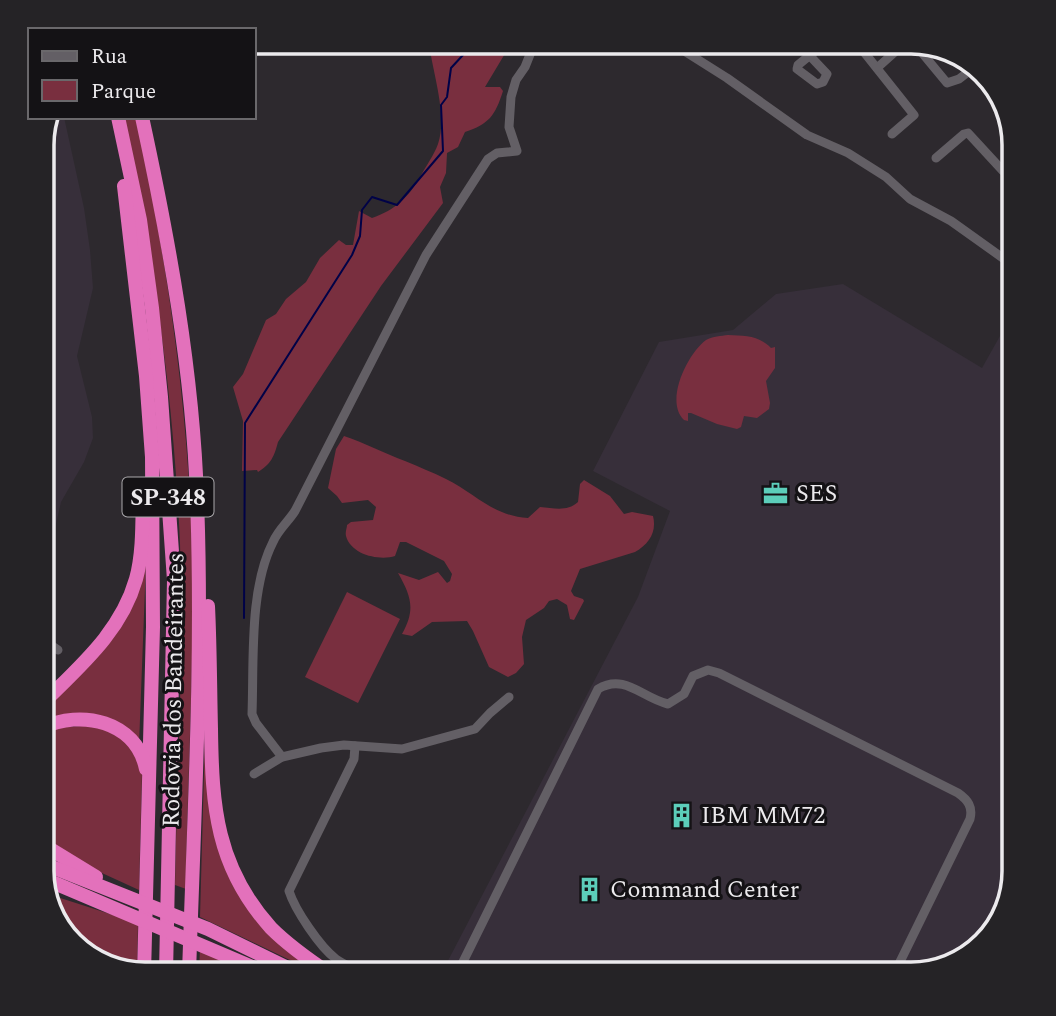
<svg xmlns="http://www.w3.org/2000/svg" width="1056" height="1016" font-family="Spectral,serif">
<rect width="100%" height="100%" fill="#2d292e"/>
<g fill="#372f3a">
<polygon points="52,117 64,117 84,208 90,250 93,288 77,356 92,417 93,438 84,462 61,502 42,586 42,138"/>
<polygon points="843,284 982,368 1014,311 1014,871 1006,911 979,948 911,974 441,974 638,597 670,511 593,471 659,342 733,330 776,294"/>
</g>
<g fill="#792f3f">
<path d="M429 42H512L485 87H500L503 91C495 116 489 124 465 132L458 147 447 153 446 173 440 187 443 203 381 286 278 442C274 457 271 464 258 472L257 470 242 471 243 421 233 387 243 374 266 320 276 314 286 299 306 282 320 258 339 240 346 245H353L359 211 372 218C395 210 408 198 420 177 426 166 434 155 438 144 448 114 432 72 429 42Z"/>
<path d="M124 117H137C166 259 188 402 192 547 195 661 187 777 186 889L175 885C177 771 184 657 180 544 174 400 154 259 124 117Z"/>
<path d="M728 335C745 336 758 335 771 348L775 347V368L766 381 770 403 769 409 757 418 744 416 741 427 737 429 717 424 691 413H688V421L684 420C664 401 688 353 706 340 713 336 721 336 728 335Z"/>
<path d="M344 436C365 443 384 453 405 461 419 467 432 472 446 479 476 494 493 516 528 518L540 507C554 508 567 512 578 502L580 484 584 480 610 496 624 514 632 512 653 516C657 532 649 544 635 552L580 569 571 591 574 596 583 599 584 601 574 620 570 619 567 605 557 599 549 601 544 608 526 620 522 637 524 664 516 673 508 677 489 667 473 631 467 621 432 622 412 636 402 634C416 609 411 596 398 573L419 580 438 572 447 583 450 581 452 574 444 561 406 542H400L395 556C380 561 351 555 346 536 345 532 347 528 347 525L351 522 373 520 376 507 368 500 342 503 337 496 328 488 336 449Z"/>
<polygon points="146,562 139,745 118,725 42,723 42,710 95,658"/>
<polygon points="347,592 400,619 358,703 305,677"/>
<polygon points="97,725 130,743 142,773 139,890 91,868 42,839 42,733 52,728"/>
<polygon points="205,736 236,883 319,974 200,917"/>
<polygon points="51,895 138,923 137,972 105,966 68,939"/>
<polygon points="200,947 257,974 199,974"/>
</g>
<g fill="none" stroke-linecap="round" stroke-linejoin="round">
<polyline stroke="#000247" stroke-width="2" points="244,618 245,423 352,255 360,236 362,210 372,197 397,205 443,151 441,105 447,97 451,68 463,55 466,42"/>
<g stroke="#635f65" stroke-width="9">
<polyline points="670,42 727,78 807,135 848,153 886,177 910,199 951,221 1014,266"/>
<polyline points="856,42 914,115 892,134"/>
<polyline points="913,42 947,83 959,79 972,69"/>
<polyline points="810,56 827,74 823,82 817,84 797,69 798,65 826,42"/>
<polyline points="877,68 906,42"/>
<polyline points="936,158 964,134 968,133 1003,171 1014,172"/>
<polyline points="42,639 58,650"/>
<path d="M355 746 354 759 289 891C295 910 320 947 336 959 344 965 356 969 365 974"/>
<path d="M282 757 256 723 252 714C254 661 249 589 273 542 278 530 288 522 295 511L426 255 488 159 497 153 517 151 509 127 511 97 516 80 525 67 535 42"/>
<polyline points="254,774 282,757 321,748 344,745 402,749 475,729 490,713 509,697"/>
<path d="M457 974 598 689C625 673 642 698 668 704L684 694 693 676 708 670 719 673 958 793C968 800 973 807 970 819L894 974"/>
</g>
<g stroke="#e371bb" stroke-width="14">
<polyline points="118,117 140,220 152,308 161,397 174,580 166,974"/>
<path d="M142 117C169 241 193 372 197 499 203 657 194 816 189 974"/>
<polyline points="124,186 146,376 152,457 153,627 144,974"/>
<path d="M208 606C210 647 210 688 211 729 212 806 216 867 271 928 289 946 309 960 330 974"/>
<path d="M42 704C80 666 121 632 136 579 144 550 142 516 143 486"/>
<path d="M42 728C81 709 136 721 146 769"/>
<polyline points="42,844 96,877"/>
<polyline points="42,863 208,929 300,974"/>
<polyline points="45,879 269,974"/>
</g>
</g>
<defs>
<symbol id="office-bare" viewBox="-9 -9 18 18"><path d="M-6-3h4V-5.5h4V-3h4V5H-6ZM-1-4.5V-3h2v-1.5ZM-6 0V1H6V0Z" fill="#5cceba" stroke="#141215" stroke-width="2.5" paint-order="stroke"/></symbol>
<symbol id="building-bare" viewBox="-9 -9 18 18"><path d="M-4-6H4V6H1V3H-1V6H-4ZM-2.5-4.3h1.7v1.8h-1.7ZM.8-4.3h1.7v1.8H.8ZM-2.5-1h1.7V.8h-1.7ZM.8-1h1.7V.8H.8Z" fill="#5cceba" stroke="#141215" stroke-width="2.5" paint-order="stroke"/></symbol>
</defs>
<g fill-rule="evenodd">
<use href="#office-bare" x="758" y="476" width="35" height="35"/>
<use href="#building-bare" x="664" y="798" width="35" height="35"/>
<use href="#building-bare" x="572" y="872" width="35" height="35"/>
</g>
<g text-anchor="middle" stroke-width="6" stroke-linejoin="round" paint-order="stroke">
<rect fill="#141215" stroke="#aba9ac" stroke-width="2" x="122.5" y="477.5" width="91" height="39" rx="5"/>
<g font-size="23" font-weight="bold" fill="#eceaed">
<text x="168" y="505">SP-348</text>
</g>
<g font-size="24" fill="#eceaed" stroke="#141215" text-anchor="start">
<text x="796" y="501">SES</text>
<text x="701" y="823">IBM MM72</text>
<text x="610" y="897">Command Center</text>
</g>
<g font-size="24" fill="#eceaed" stroke="#141215">
<text transform="translate(173 690) rotate(-89)" y="8">Rodovia dos Bandeirantes</text>
</g>
</g>
<path d="M0 0H1056V1016H0ZM145 54H911A91 91 0 0 1 1002 145V871A91 91 0 0 1 911 962H145A91 91 0 0 1 54 871V145A91 91 0 0 1 145 54Z" fill="#252326" fill-rule="evenodd"/>
<path fill="none" stroke="#eceaed" stroke-width="3.5" d="M145 54H911A91 91 0 0 1 1002 145V871A91 91 0 0 1 911 962H145A91 91 0 0 1 54 871V145A91 91 0 0 1 145 54Z"/>
<rect x="28" y="28" width="228" height="91" fill="#141215" stroke="#6a686b" stroke-width="2"/>
<rect x="42" y="51" width="35" height="10" fill="#635f65" stroke="#6a686b" stroke-width="2"/>
<text x="91" y="63" font-size="21" fill="#eceaed">Rua</text>
<rect x="42" y="80" width="35" height="21" fill="#792f3f" stroke="#6a686b" stroke-width="2"/>
<text x="91" y="98" font-size="21" fill="#eceaed">Parque</text>
</svg>
